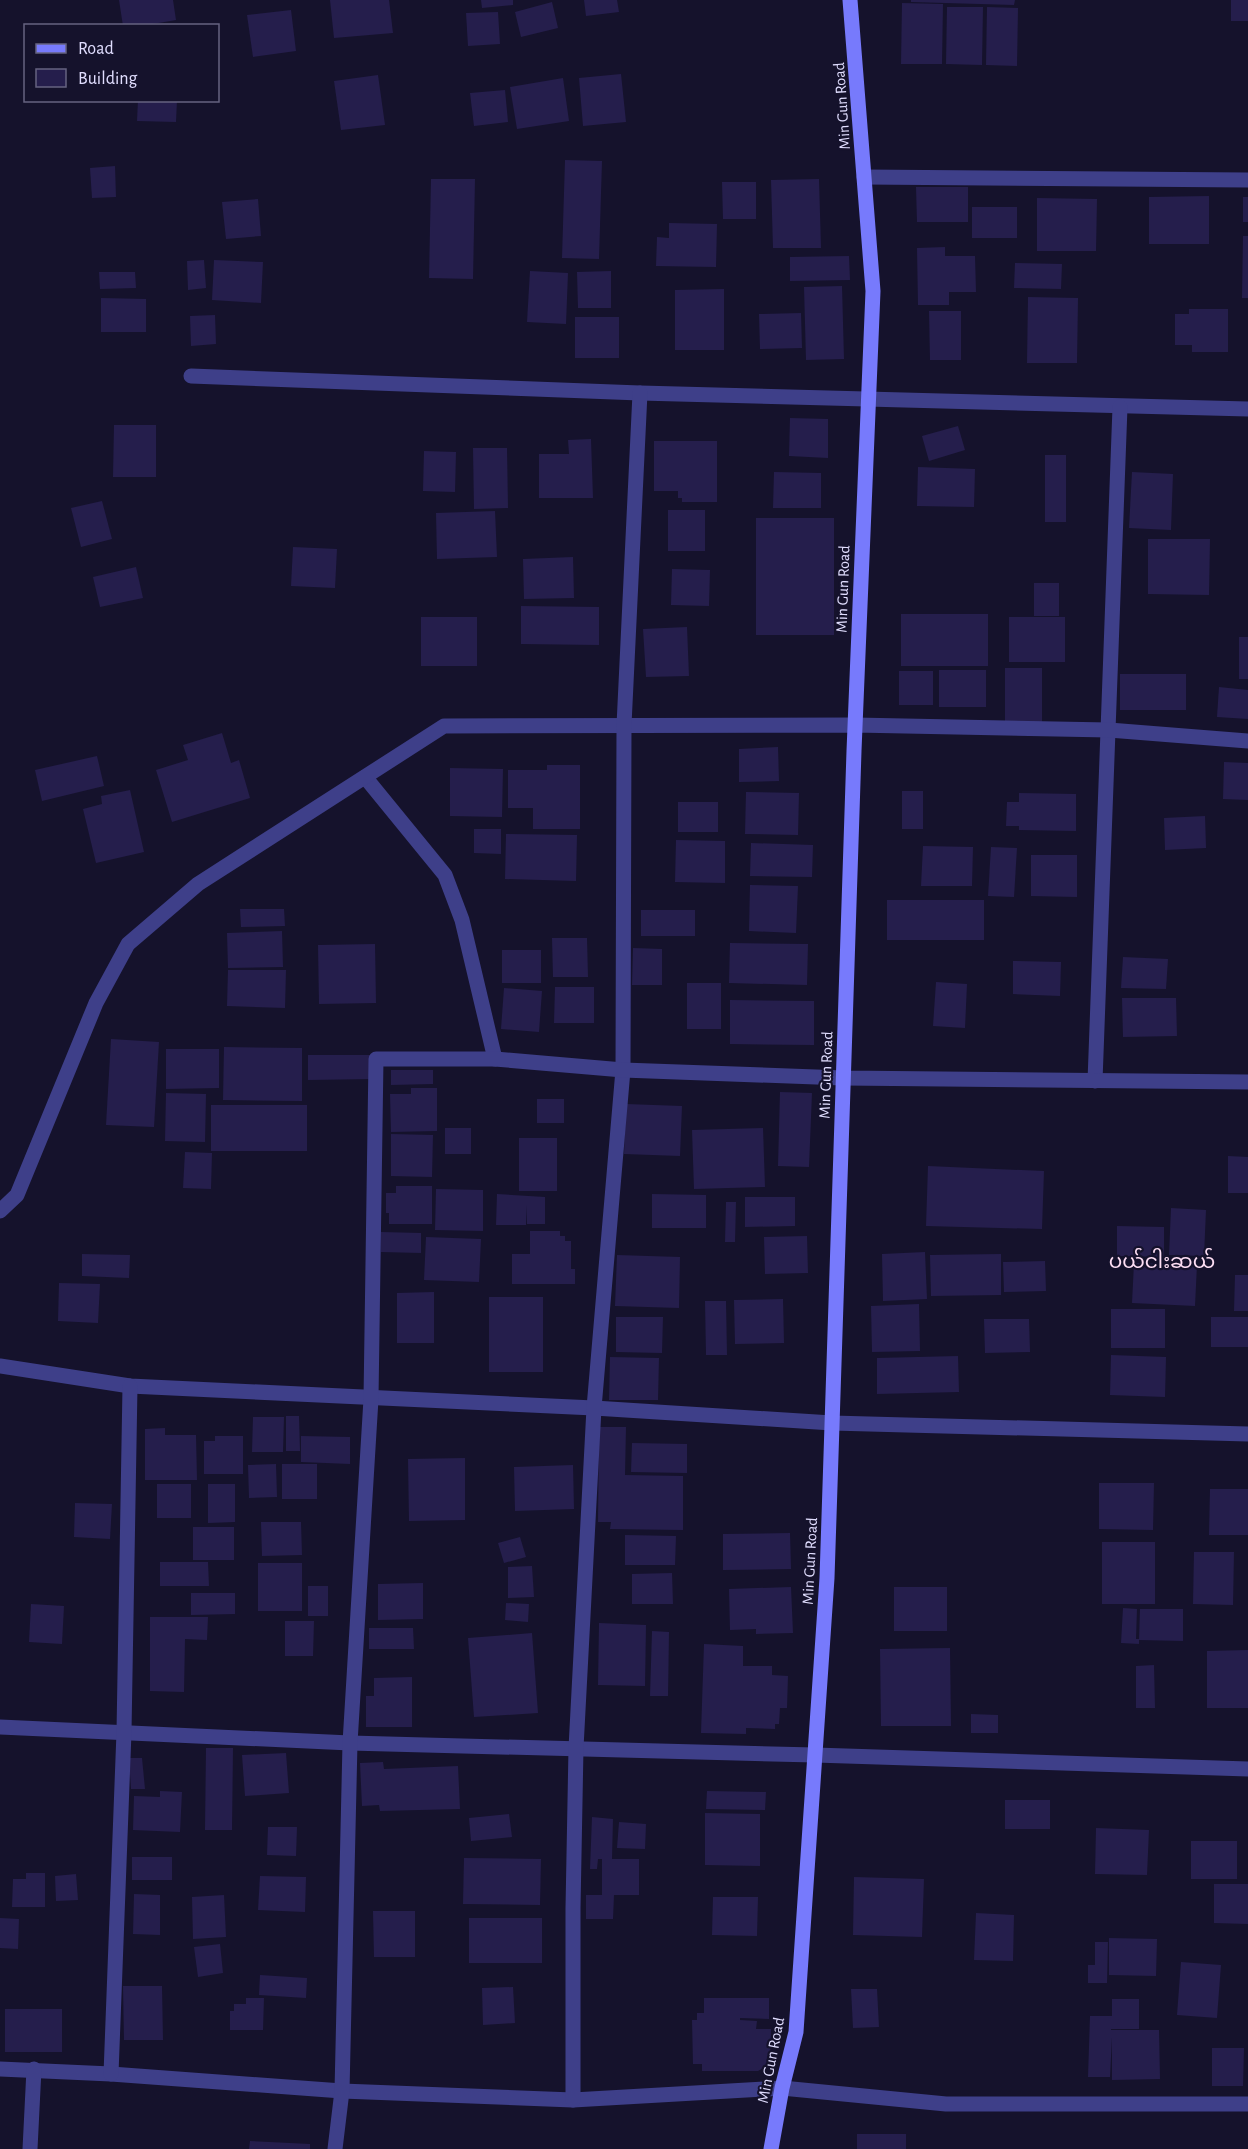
<svg xmlns="http://www.w3.org/2000/svg" width="1248" height="2149" font-family="'Alegreya Sans','Noto Sans Myanmar',sans-serif">
<rect width="100%" height="100%" fill="#15122c"/>
<g fill="#251e4c">
<polygon points="119,0 173,0 176,20 141,26 123,26"/>
<polygon points="330,0 389,0 393,33 334,38"/>
<polygon points="481,0 513,0 513,5 482,8"/>
<polygon points="584,0 617,0 619,12 586,16"/>
<polygon points="911,0 1015,0 1014,5 911,2"/>
<rect x="1231" y="0" width="17" height="21"/>
<polygon points="552,2 558,28 521,37 515,12"/>
<polygon points="902,3 943,4 942,64 901,64"/>
<polygon points="947,7 983,7 982,65 946,64"/>
<polygon points="987,7 1018,8 1017,66 986,65"/>
<polygon points="291,10 296,51 253,57 247,15"/>
<polygon points="498,12 500,44 468,46 466,13"/>
<polygon points="621,74 626,122 583,126 579,78"/>
<polygon points="378,75 385,125 341,130 334,81"/>
<polygon points="563,78 569,121 517,129 510,87"/>
<polygon points="505,90 508,122 474,126 470,93"/>
<polygon points="138,100 177,100 176,122 137,121"/>
<polygon points="565,160 602,161 599,259 562,258"/>
<polygon points="115,166 116,197 92,198 90,168"/>
<polygon points="431,179 475,179 473,279 429,278"/>
<polygon points="819,179 821,248 773,248 771,180"/>
<polygon points="722,182 756,182 756,219 723,219"/>
<polygon points="916,187 968,187 968,222 917,222"/>
<polygon points="1209,196 1209,244 1149,244 1149,197"/>
<rect x="1243" y="197" width="5" height="25"/>
<polygon points="1037,198 1097,199 1096,251 1037,251"/>
<polygon points="258,199 261,236 226,239 222,202"/>
<rect x="972" y="207" width="45" height="31"/>
<polygon points="669,223 717,224 716,267 656,266 657,237 669,238"/>
<polygon points="1243,236 1248,236 1248,298 1242,298"/>
<polygon points="945,247 945,256 975,256 976,292 949,292 949,305 918,305 917,248"/>
<polygon points="849,256 850,280 790,281 790,257"/>
<polygon points="204,260 206,288 188,290 187,261"/>
<polygon points="214,260 263,262 261,303 212,300"/>
<polygon points="1015,263 1062,264 1061,289 1014,288"/>
<polygon points="530,271 568,273 566,324 527,322"/>
<polygon points="611,271 611,308 578,308 577,272"/>
<polygon points="99,272 135,272 136,288 100,289"/>
<polygon points="842,286 844,359 806,360 804,287"/>
<polygon points="724,289 724,350 675,350 675,290"/>
<polygon points="1028,297 1078,298 1077,363 1027,363"/>
<polygon points="101,298 146,299 146,332 101,332"/>
<polygon points="1189,309 1228,309 1228,352 1192,352 1192,345 1175,345 1175,314 1189,314"/>
<polygon points="929,311 961,311 961,360 930,360"/>
<polygon points="801,313 802,348 760,349 759,314"/>
<polygon points="215,315 216,344 191,346 190,316"/>
<rect x="575" y="317" width="44" height="41"/>
<polygon points="790,418 828,419 828,458 789,456"/>
<polygon points="114,425 156,425 156,477 113,477"/>
<polygon points="958,426 965,450 929,461 922,436"/>
<polygon points="591,439 593,498 539,498 539,454 569,454 568,440"/>
<polygon points="654,441 717,441 717,502 682,502 682,498 678,498 678,491 654,491"/>
<polygon points="473,448 507,448 508,508 474,509"/>
<polygon points="424,451 456,452 455,492 423,491"/>
<rect x="1045" y="455" width="21" height="67"/>
<polygon points="918,467 975,469 974,507 917,506"/>
<polygon points="774,472 821,473 821,508 773,508"/>
<polygon points="1132,472 1173,474 1171,530 1129,528"/>
<polygon points="102,501 112,539 81,547 71,508"/>
<rect x="668" y="510" width="37" height="41"/>
<polygon points="495,511 497,557 437,559 436,513"/>
<rect x="756" y="518" width="78" height="117"/>
<polygon points="1148,539 1210,539 1209,595 1148,594"/>
<polygon points="293,547 337,549 335,588 291,586"/>
<polygon points="573,557 574,598 524,599 523,559"/>
<polygon points="136,567 143,598 100,607 93,577"/>
<polygon points="672,569 710,570 709,606 671,605"/>
<rect x="1034" y="583" width="25" height="33"/>
<polygon points="521,606 599,607 599,645 521,644"/>
<rect x="901" y="614" width="87" height="52"/>
<rect x="421" y="617" width="56" height="49"/>
<rect x="1009" y="617" width="56" height="45"/>
<polygon points="687,627 689,676 646,677 643,629"/>
<rect x="1239" y="637" width="9" height="42"/>
<rect x="1005" y="668" width="37" height="55"/>
<rect x="939" y="670" width="47" height="37"/>
<rect x="899" y="671" width="34" height="34"/>
<rect x="1120" y="674" width="66" height="36"/>
<polygon points="1219,687 1248,690 1248,719 1217,717"/>
<polygon points="222,733 231,763 239,760 250,798 172,822 156,770 188,760 183,745"/>
<polygon points="778,747 779,781 739,782 739,749"/>
<polygon points="97,756 104,786 42,801 35,770"/>
<polygon points="1224,762 1248,763 1248,800 1223,799"/>
<polygon points="547,765 580,765 580,829 533,829 533,808 508,808 508,770 547,770"/>
<polygon points="450,768 503,769 502,817 450,816"/>
<polygon points="130,790 144,852 96,863 83,809 102,804 101,796"/>
<rect x="902" y="791" width="21" height="38"/>
<polygon points="746,792 799,793 798,835 745,834"/>
<polygon points="1019,793 1076,794 1076,831 1019,830 1019,826 1006,826 1007,802 1019,802"/>
<rect x="678" y="802" width="40" height="30"/>
<polygon points="1205,816 1206,848 1165,850 1164,818"/>
<polygon points="474,829 501,829 501,854 474,853"/>
<polygon points="506,834 577,835 576,881 505,879"/>
<polygon points="676,840 725,841 725,883 675,882"/>
<polygon points="751,843 813,845 812,877 750,876"/>
<polygon points="923,846 973,847 972,886 921,886"/>
<polygon points="991,847 1017,848 1014,897 988,896"/>
<polygon points="1031,855 1077,855 1077,897 1031,896"/>
<polygon points="750,885 798,886 796,933 749,931"/>
<rect x="887" y="900" width="97" height="40"/>
<polygon points="240,909 284,909 285,926 241,927"/>
<rect x="641" y="910" width="54" height="26"/>
<polygon points="282,931 283,967 228,968 227,933"/>
<polygon points="552,938 587,938 588,977 553,977"/>
<polygon points="730,943 808,944 807,985 729,983"/>
<polygon points="375,944 376,1003 319,1004 318,945"/>
<polygon points="633,948 662,949 662,985 632,985"/>
<rect x="502" y="950" width="39" height="33"/>
<polygon points="1123,957 1168,959 1166,989 1121,988"/>
<polygon points="1013,961 1061,962 1060,996 1013,994"/>
<polygon points="228,970 286,970 285,1008 227,1006"/>
<polygon points="936,982 967,984 965,1028 933,1026"/>
<rect x="687" y="983" width="34" height="46"/>
<polygon points="555,987 594,987 594,1023 554,1023"/>
<polygon points="504,988 542,991 539,1032 501,1029"/>
<polygon points="1122,998 1176,998 1177,1036 1123,1037"/>
<polygon points="730,1000 814,1001 814,1045 730,1044"/>
<polygon points="111,1039 159,1042 154,1127 106,1125"/>
<polygon points="224,1047 302,1048 302,1101 223,1100"/>
<polygon points="166,1049 219,1049 219,1088 166,1089"/>
<polygon points="308,1055 373,1055 373,1079 308,1080"/>
<polygon points="391,1070 433,1070 433,1084 391,1085"/>
<polygon points="411,1088 437,1088 437,1131 391,1132 390,1094 411,1094"/>
<polygon points="780,1092 812,1093 809,1167 778,1166"/>
<polygon points="166,1093 206,1094 205,1142 165,1141"/>
<rect x="537" y="1099" width="27" height="24"/>
<polygon points="626,1104 682,1106 680,1156 624,1154"/>
<rect x="211" y="1105" width="96" height="46"/>
<rect x="445" y="1128" width="26" height="26"/>
<polygon points="763,1128 765,1187 694,1189 692,1130"/>
<polygon points="391,1134 433,1135 432,1177 391,1176"/>
<rect x="519" y="1138" width="38" height="53"/>
<polygon points="185,1152 212,1153 211,1189 183,1188"/>
<polygon points="1228,1156 1248,1157 1248,1193 1228,1193"/>
<polygon points="928,1166 1044,1171 1042,1229 926,1226"/>
<polygon points="396,1186 432,1186 432,1224 389,1224 389,1213 386,1213 386,1193 396,1193"/>
<polygon points="436,1189 483,1190 483,1231 435,1230"/>
<polygon points="497,1194 545,1197 545,1224 527,1224 526,1205 526,1225 496,1225"/>
<polygon points="652,1194 706,1195 706,1228 652,1228"/>
<polygon points="745,1197 795,1197 795,1226 745,1227"/>
<polygon points="726,1202 736,1202 735,1242 725,1242"/>
<polygon points="1171,1208 1206,1210 1204,1256 1169,1255"/>
<polygon points="1117,1226 1164,1227 1164,1257 1117,1256"/>
<polygon points="530,1231 560,1231 560,1236 565,1236 565,1241 571,1241 571,1269 575,1269 575,1284 512,1284 512,1254 530,1254"/>
<polygon points="381,1232 421,1233 421,1253 381,1252"/>
<polygon points="807,1236 808,1273 765,1274 764,1237"/>
<polygon points="426,1237 481,1239 479,1282 424,1280"/>
<polygon points="925,1252 927,1299 883,1301 882,1254"/>
<polygon points="82,1254 130,1255 129,1278 82,1276"/>
<polygon points="1001,1254 1001,1295 931,1296 930,1255"/>
<polygon points="617,1255 680,1257 679,1308 615,1306"/>
<polygon points="1045,1261 1046,1291 1004,1292 1003,1262"/>
<polygon points="1134,1263 1197,1265 1195,1306 1132,1303"/>
<polygon points="1235,1275 1248,1275 1248,1311 1234,1311"/>
<polygon points="59,1283 100,1284 98,1323 58,1321"/>
<polygon points="434,1292 434,1343 397,1343 397,1293"/>
<rect x="489" y="1297" width="54" height="75"/>
<polygon points="783,1299 784,1343 735,1344 734,1300"/>
<polygon points="705,1301 726,1301 727,1355 706,1355"/>
<polygon points="919,1304 920,1351 872,1352 871,1306"/>
<rect x="1111" y="1309" width="54" height="39"/>
<polygon points="616,1317 663,1317 662,1353 616,1352"/>
<rect x="1211" y="1317" width="37" height="30"/>
<polygon points="984,1319 1029,1319 1030,1352 985,1353"/>
<polygon points="1111,1355 1166,1357 1165,1397 1110,1395"/>
<polygon points="958,1356 959,1392 877,1394 877,1358"/>
<polygon points="610,1357 659,1358 658,1400 609,1400"/>
<polygon points="286,1416 299,1416 300,1451 286,1451"/>
<polygon points="253,1417 284,1417 283,1452 252,1452"/>
<polygon points="599,1427 626,1427 625,1475 683,1476 683,1530 610,1529 611,1522 598,1522"/>
<polygon points="165,1428 165,1435 196,1435 197,1480 145,1480 145,1429"/>
<polygon points="215,1436 243,1436 243,1474 204,1474 204,1441 215,1441"/>
<polygon points="301,1436 350,1437 350,1464 301,1462"/>
<polygon points="632,1443 687,1444 687,1473 631,1472"/>
<polygon points="465,1458 465,1520 409,1521 408,1459"/>
<polygon points="276,1464 277,1497 249,1498 248,1465"/>
<rect x="282" y="1464" width="35" height="35"/>
<polygon points="573,1465 574,1509 515,1511 514,1467"/>
<polygon points="1099,1483 1154,1483 1153,1530 1099,1529"/>
<rect x="157" y="1484" width="34" height="34"/>
<polygon points="208,1484 235,1484 235,1522 208,1523"/>
<polygon points="1210,1489 1248,1489 1248,1535 1209,1535"/>
<polygon points="75,1503 112,1504 110,1539 74,1537"/>
<polygon points="261,1522 301,1522 302,1555 262,1556"/>
<rect x="193" y="1527" width="41" height="33"/>
<polygon points="790,1533 791,1569 723,1570 723,1534"/>
<polygon points="625,1535 676,1536 675,1565 625,1565"/>
<polygon points="520,1537 526,1557 504,1563 498,1543"/>
<rect x="1102" y="1542" width="53" height="62"/>
<polygon points="1194,1552 1234,1552 1233,1605 1193,1604"/>
<polygon points="160,1562 208,1562 209,1586 160,1586"/>
<rect x="258" y="1563" width="44" height="48"/>
<polygon points="532,1566 534,1597 508,1598 508,1567"/>
<polygon points="672,1573 673,1604 632,1604 632,1574"/>
<polygon points="423,1583 423,1619 378,1620 378,1584"/>
<rect x="308" y="1586" width="20" height="30"/>
<polygon points="791,1587 793,1633 756,1634 756,1629 730,1630 729,1589"/>
<rect x="894" y="1587" width="53" height="44"/>
<polygon points="191,1593 235,1593 235,1614 191,1615"/>
<polygon points="506,1603 529,1604 528,1622 505,1620"/>
<polygon points="31,1604 64,1606 62,1644 29,1642"/>
<polygon points="1123,1608 1137,1609 1136,1639 1139,1639 1139,1644 1121,1643"/>
<polygon points="1140,1609 1183,1609 1183,1641 1139,1640"/>
<polygon points="150,1617 208,1617 207,1640 185,1639 184,1692 150,1691"/>
<polygon points="285,1621 314,1621 313,1656 285,1656"/>
<polygon points="599,1623 646,1625 645,1686 598,1685"/>
<polygon points="369,1628 413,1628 414,1649 369,1649"/>
<polygon points="652,1631 669,1632 668,1696 650,1696"/>
<polygon points="532,1633 538,1713 474,1717 468,1638"/>
<polygon points="704,1644 743,1646 743,1666 772,1666 772,1675 788,1676 787,1708 780,1708 779,1724 775,1724 775,1729 746,1728 746,1734 701,1733"/>
<polygon points="950,1648 951,1726 881,1726 880,1649"/>
<polygon points="1248,1650 1248,1708 1207,1708 1207,1651"/>
<polygon points="1154,1665 1155,1708 1136,1708 1136,1666"/>
<polygon points="412,1677 412,1727 366,1727 366,1696 374,1696 374,1678"/>
<polygon points="971,1714 998,1715 998,1733 971,1733"/>
<polygon points="206,1748 233,1748 232,1830 205,1830"/>
<polygon points="286,1753 289,1793 245,1796 242,1755"/>
<polygon points="129,1758 142,1758 145,1789 131,1789"/>
<polygon points="383,1762 384,1769 458,1766 460,1809 380,1811 379,1805 362,1806 360,1763"/>
<polygon points="160,1791 182,1792 180,1832 133,1830 134,1796 160,1797"/>
<polygon points="707,1791 766,1792 765,1810 706,1809"/>
<rect x="1005" y="1800" width="45" height="29"/>
<polygon points="705,1813 760,1814 760,1866 705,1865"/>
<polygon points="509,1814 512,1837 471,1841 469,1818"/>
<polygon points="592,1817 613,1819 612,1859 639,1859 639,1895 614,1895 613,1919 586,1919 586,1895 602,1895 602,1859 598,1859 597,1869 590,1869"/>
<polygon points="619,1822 646,1824 645,1849 617,1848"/>
<polygon points="268,1827 297,1827 296,1856 267,1855"/>
<polygon points="1096,1828 1149,1830 1147,1875 1095,1874"/>
<rect x="1191" y="1841" width="46" height="38"/>
<rect x="132" y="1857" width="40" height="23"/>
<polygon points="464,1858 541,1859 540,1905 463,1904"/>
<polygon points="26,1873 45,1873 45,1907 12,1907 13,1879 26,1879"/>
<polygon points="76,1874 78,1900 56,1901 55,1876"/>
<polygon points="260,1876 306,1877 305,1912 258,1910"/>
<polygon points="854,1877 924,1879 922,1937 853,1935"/>
<polygon points="1214,1884 1248,1884 1248,1924 1214,1923"/>
<polygon points="134,1894 160,1895 160,1935 133,1934"/>
<polygon points="224,1895 226,1937 193,1939 192,1897"/>
<polygon points="713,1897 758,1897 757,1936 712,1935"/>
<polygon points="373,1911 415,1911 415,1957 374,1957"/>
<polygon points="976,1913 1014,1915 1013,1961 974,1960"/>
<polygon points="0,1918 19,1919 18,1949 0,1948"/>
<rect x="469" y="1918" width="73" height="45"/>
<polygon points="1109,1938 1157,1939 1156,1976 1109,1975"/>
<polygon points="1095,1942 1108,1942 1107,1983 1088,1983 1088,1965 1095,1965"/>
<polygon points="220,1944 223,1973 198,1977 194,1947"/>
<polygon points="1181,1962 1221,1965 1217,2018 1177,2015"/>
<polygon points="260,1975 307,1978 306,1998 259,1995"/>
<polygon points="123,1986 162,1986 163,2040 124,2040"/>
<polygon points="513,1987 515,2023 483,2025 482,1988"/>
<polygon points="851,1989 877,1989 879,2027 853,2028"/>
<polygon points="246,1998 264,1998 263,2030 230,2030 230,2011 234,2011 234,2004 246,2004"/>
<polygon points="704,1998 769,1998 769,2019 740,2018 740,2020 757,2021 756,2029 771,2029 770,2064 758,2071 702,2071 702,2064 693,2064 692,2020 697,2020 697,2013 704,2013"/>
<polygon points="1112,1999 1139,1999 1139,2029 1111,2029 1111,2030 1159,2030 1160,2079 1112,2080 1112,2037 1110,2077 1088,2077 1090,2016 1112,2016"/>
<rect x="5" y="2009" width="57" height="43"/>
<polygon points="1212,2048 1244,2048 1243,2086 1212,2086"/>
<rect x="857" y="2134" width="49" height="15"/>
<polygon points="250,2141 310,2144 310,2149 249,2149"/>
</g>
<g fill="none" stroke-linecap="round" stroke-linejoin="round">
<g stroke="#3e3f89" stroke-width="15">
<polyline points="864,177 1248,180"/>
<polyline points="191,376 640,393 1248,409"/>
<polyline points="365,777 445,875 462,920 495,1059"/>
<polyline points="1095,1081 1120,407"/>
<polyline points="0,1211 17,1195 96,1003 128,944 198,884 444,726 855,725 1109,730 1248,741"/>
<polyline points="0,1366 130,1386 594,1408 832,1423 1248,1434"/>
<polyline points="0,1727 350,1743 815,1755 1248,1769"/>
<polyline points="0,2069 111,2074 342,2091 573,2100 782,2088 946,2104 1248,2104"/>
<polyline points="111,2074 124,1732 130,1386"/>
<polyline points="573,2100 573,1908 576,1748 594,1408 623,1070 624,725 640,393"/>
<polyline points="30,2149 34,2069"/>
<polyline points="335,2149 342,2091 350,1743 371,1399 376,1059 495,1059 623,1070 843,1078 1248,1082"/>
</g>
<polyline stroke="#777afc" stroke-width="15" points="771,2149 782,2088 796,2032 827,1578 854,751 873,291 850,0"/>
</g>
<g text-anchor="middle" stroke-width="4.5" stroke-linejoin="round" paint-order="stroke">
<g font-size="16" fill="#e0ddfe" stroke="#15122c">
<text transform="translate(841 106) rotate(-94)" y="6">Min Gun Road</text>
<text transform="translate(842 589) rotate(-88)" y="6">Min Gun Road</text>
<text transform="translate(825 1075) rotate(-88)" y="6">Min Gun Road</text>
<text transform="translate(809 1561) rotate(-87)" y="6">Min Gun Road</text>
<text transform="translate(770 2060) rotate(-79)" y="6">Min Gun Road</text>
</g>
<g font-size="20" fill="#fedff5" stroke="#15122c">
<text x="1162" y="1268">ပယ်ငါးဆယ်</text>
</g>
</g>
<rect x="24" y="24" width="195" height="78" fill="#15122c" stroke="#666380" stroke-width="1.5"/>
<rect x="36" y="44" width="30" height="9" fill="#777afc" stroke="#666380" stroke-width="1.5"/>
<text x="78" y="54" font-size="18" fill="#e0ddfe">Road</text>
<rect x="36" y="69" width="30" height="18" fill="#251e4c" stroke="#666380" stroke-width="1.5"/>
<text x="78" y="84" font-size="18" fill="#e0ddfe">Building</text>
</svg>
